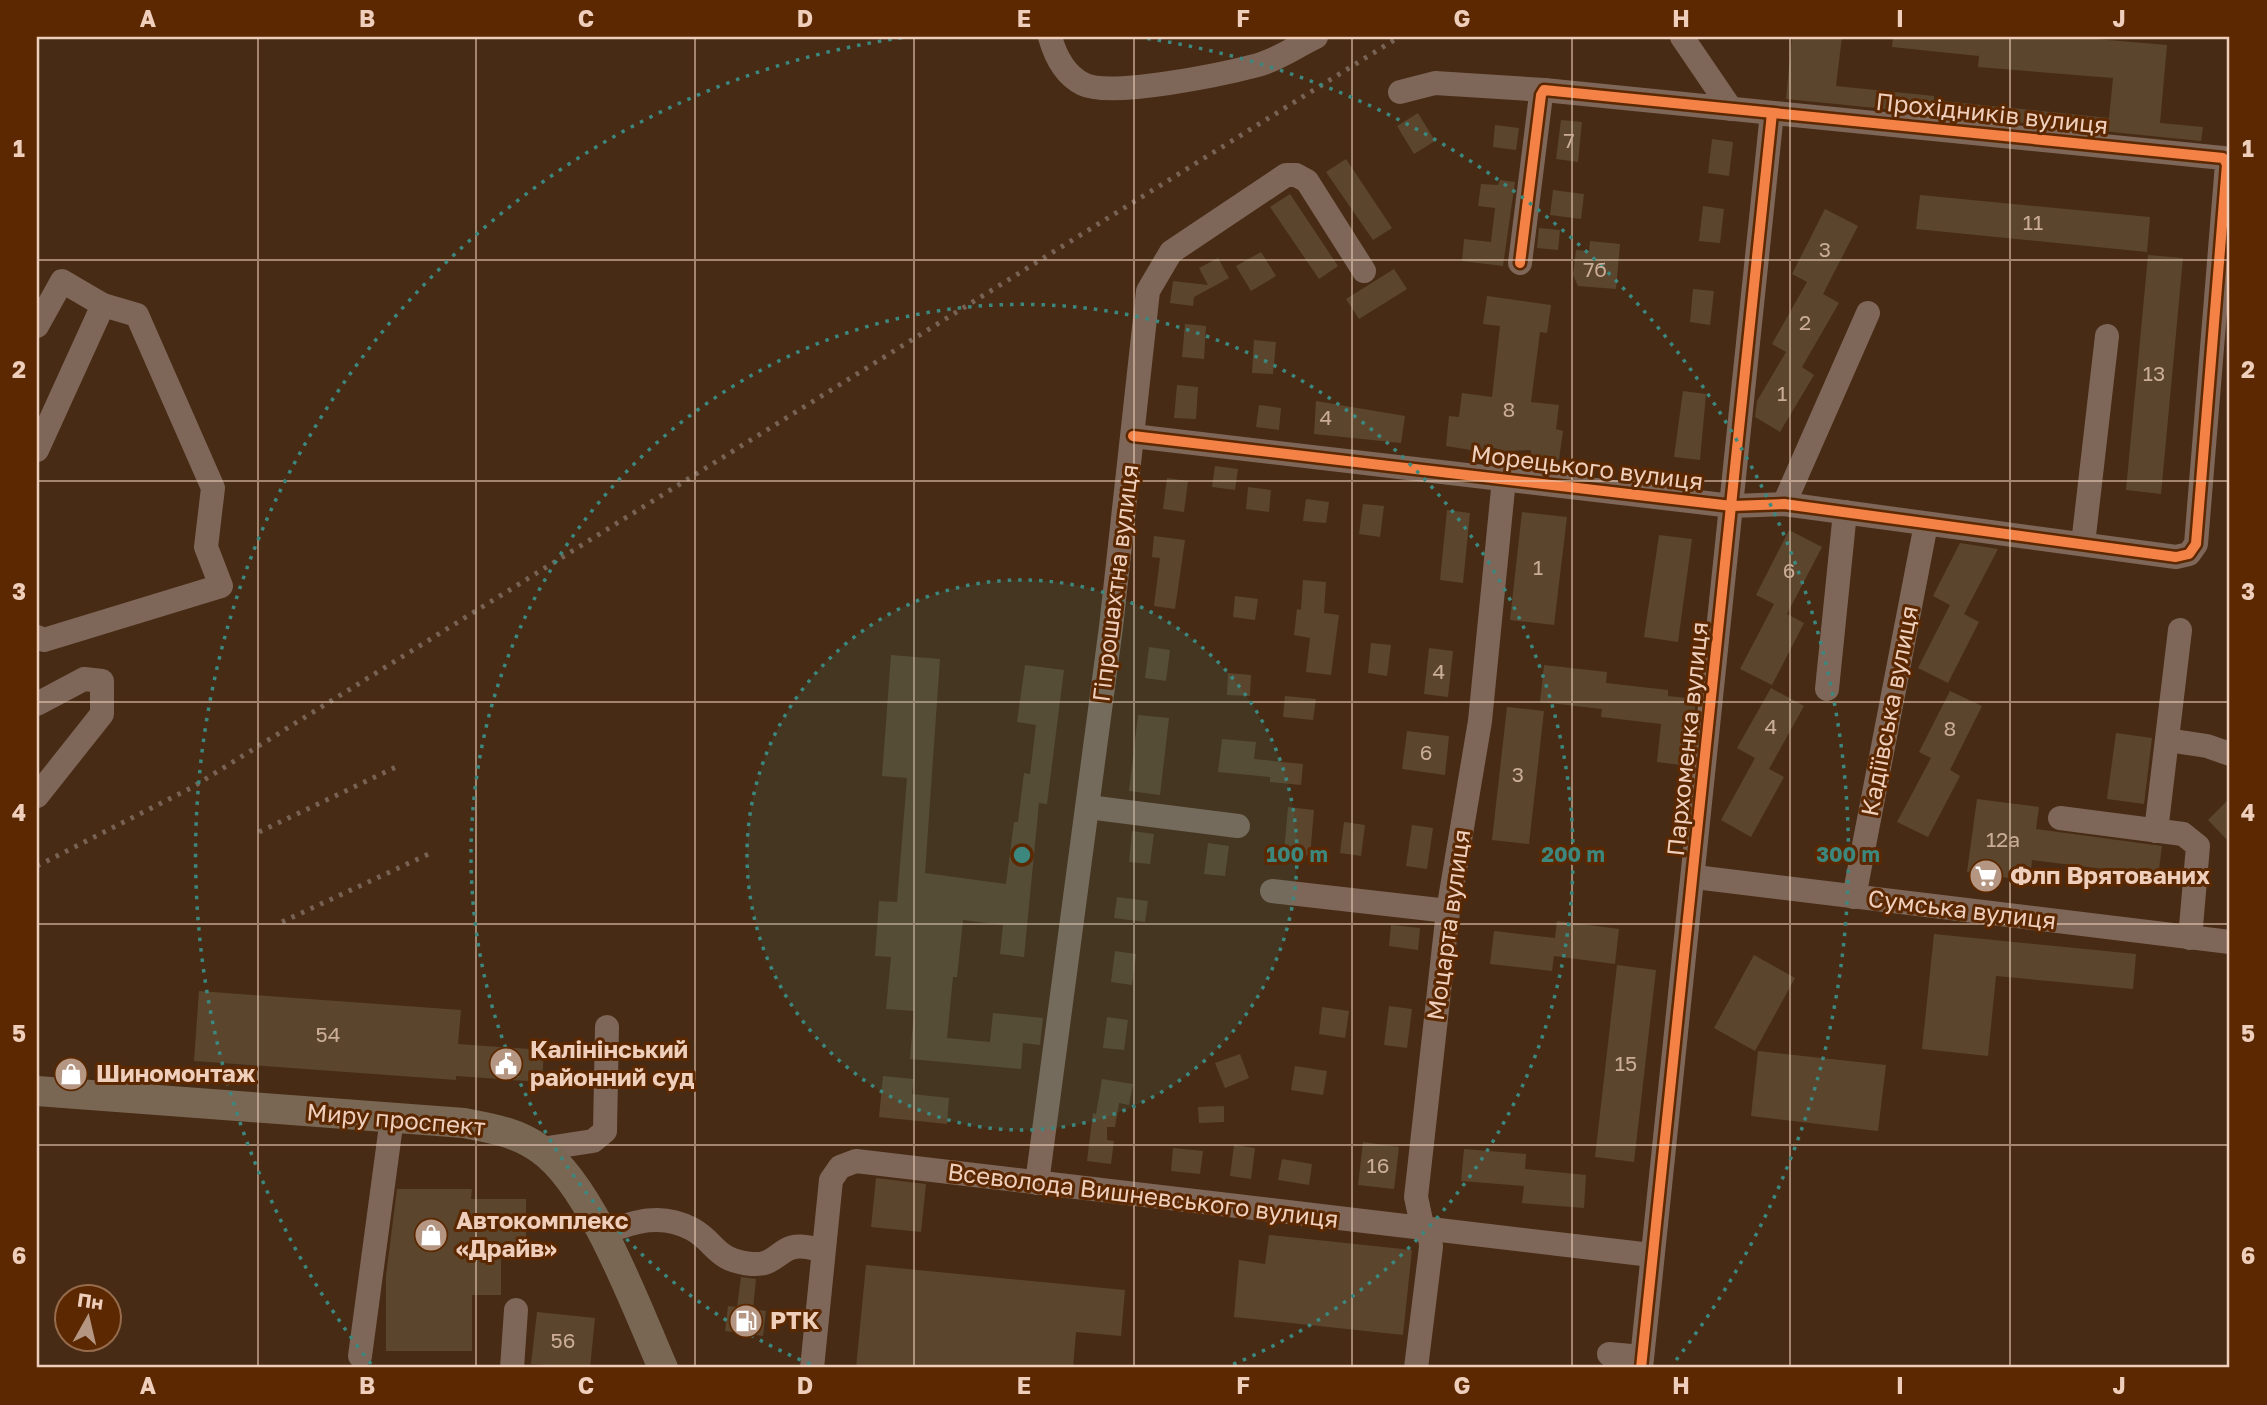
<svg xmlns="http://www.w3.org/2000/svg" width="2267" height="1405" font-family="'Golos Text',sans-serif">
<rect width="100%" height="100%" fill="#472b15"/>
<g fill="#5b452d">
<polygon points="1792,37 1842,37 1836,86 1934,96 1934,100 2109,118 2113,78 1978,67 1979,56 1892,47 1893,37 2073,37 2167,45 2160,123 2203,127 2201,141 1786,99"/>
<polygon points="1418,113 1435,141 1414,154 1397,126"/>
<polygon points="1561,120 1582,122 1578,162 1556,159"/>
<polygon points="1495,125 1519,128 1516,150 1493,147"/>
<polygon points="1712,139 1733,142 1729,176 1708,173"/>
<polygon points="1346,159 1392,228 1373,240 1326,172"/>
<polygon points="1500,180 1515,182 1503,266 1462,261 1464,239 1491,242 1495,208 1478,206 1481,184 1498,185"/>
<polygon points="1553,190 1584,194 1581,219 1550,215"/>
<polygon points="1290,194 1338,266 1319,279 1270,207"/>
<polygon points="1920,195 2150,217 2147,252 1916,229"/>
<polygon points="1703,206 1724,209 1720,243 1699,241"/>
<polygon points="1825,209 1858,226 1823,294 1839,303 1802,367 1814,375 1780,432 1755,417 1757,401 1786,352 1772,344 1807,282 1792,274"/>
<polygon points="1539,228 1560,230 1558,250 1537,248"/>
<polygon points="1590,241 1620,244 1616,289 1578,286 1573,275 1576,250 1589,251"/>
<polygon points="1261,252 1276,276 1251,291 1236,266"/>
<polygon points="2148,255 2183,258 2161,494 2126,490"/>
<polygon points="1218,258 1229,278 1194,297 1193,306 1170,303 1173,281 1208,285 1199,268"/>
<polygon points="1394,269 1407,289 1359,319 1346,299"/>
<polygon points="1693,289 1714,291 1710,325 1690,322"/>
<polygon points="1487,296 1551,305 1547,333 1540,332 1531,402 1559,405 1556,429 1563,431 1559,460 1531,457 1531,450 1505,451 1484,445 1483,452 1446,446 1449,416 1459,417 1462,393 1492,397 1500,326 1483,324"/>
<polygon points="1185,324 1206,326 1204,359 1182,357"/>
<polygon points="1254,340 1276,342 1273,374 1252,373"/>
<polygon points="1177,385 1198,387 1196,419 1174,418"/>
<polygon points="1683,391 1706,394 1700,460 1674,457"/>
<polygon points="1316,401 1405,416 1401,443 1314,434"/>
<polygon points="1259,405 1281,408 1279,430 1256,427"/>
<polygon points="1215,466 1238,469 1235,490 1212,487"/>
<polygon points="1167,478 1188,481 1184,512 1163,509"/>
<polygon points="1248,487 1271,490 1269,512 1246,509"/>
<polygon points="1306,499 1329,502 1326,523 1303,521"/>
<polygon points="1363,504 1384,506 1380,537 1359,534"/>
<polygon points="1447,510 1470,513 1463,583 1440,580"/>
<polygon points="1522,512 1567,517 1554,625 1510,620"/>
<polygon points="1789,530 1822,547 1787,614 1804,623 1772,685 1740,669 1774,604 1756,595"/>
<polygon points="1659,535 1692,539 1678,642 1644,637"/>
<polygon points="1154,536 1185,540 1175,609 1154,606 1160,558 1152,557"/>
<polygon points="1960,543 1998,549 1964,614 1979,622 1948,683 1918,668 1950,605 1933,596"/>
<polygon points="1303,580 1326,582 1324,613 1339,615 1331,675 1306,672 1310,638 1294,635 1297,609 1301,610"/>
<polygon points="1235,596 1258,599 1255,620 1233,617"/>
<polygon points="1371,643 1391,645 1387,676 1368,673"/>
<polygon points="1149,647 1170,650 1166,681 1145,678"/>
<polygon points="1429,648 1453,651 1448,697 1424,694"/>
<polygon points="891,655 940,659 925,873 1006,884 1014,822 1018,822 1024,773 1030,774 1036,725 1017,722 1025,665 1064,670 1047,804 1039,803 1024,957 1000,954 1003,925 963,920 957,977 953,977 947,1038 990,1042 993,1013 1043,1018 1040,1045 1023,1043 1021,1069 910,1059 914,1011 886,1009 891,957 875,956 879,901 897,902 907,778 882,776"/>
<polygon points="1544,665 1607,672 1606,683 1668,690 1668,696 1696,699 1689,766 1657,762 1661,724 1601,717 1602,709 1540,702"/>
<polygon points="1228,673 1251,675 1250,696 1227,695"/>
<polygon points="1771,688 1804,706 1769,769 1784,777 1751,837 1721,820 1755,758 1737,748"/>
<polygon points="1950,691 1982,706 1950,770 1960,776 1928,837 1897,822 1931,758 1919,752"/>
<polygon points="1285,696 1316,699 1313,720 1283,717"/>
<polygon points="1507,707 1544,711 1529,844 1492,840"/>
<polygon points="1138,715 1169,718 1160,795 1129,791"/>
<polygon points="1407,731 1449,736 1445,775 1402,769"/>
<polygon points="2116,733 2152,738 2144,804 2107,799"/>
<polygon points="1222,739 1256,742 1254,759 1303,764 1301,785 1270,782 1270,777 1218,772"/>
<polygon points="2230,798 2230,843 2208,820"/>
<polygon points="1977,799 2039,807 2036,829 2162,846 2158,876 2032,860 2030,881 1967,872"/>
<polygon points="1288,807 1314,810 1310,856 1284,853"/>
<polygon points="1344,822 1365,825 1361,856 1340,853"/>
<polygon points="1412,825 1433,828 1427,869 1406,866"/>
<polygon points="1132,831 1154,834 1150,864 1129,862"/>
<polygon points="1208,843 1229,846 1225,876 1204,874"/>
<polygon points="1117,897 1148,901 1145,922 1114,918"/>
<polygon points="1557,921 1619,929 1615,964 1554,956 1552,971 1490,964 1494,931 1555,938"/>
<polygon points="1391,925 1420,928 1418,950 1389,946"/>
<polygon points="1934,934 2136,954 2133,989 1996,976 1988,1056 1922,1049"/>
<polygon points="1115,951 1136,954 1132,985 1111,982"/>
<polygon points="1754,955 1795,978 1755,1051 1714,1028"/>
<polygon points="1617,965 1656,970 1634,1162 1595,1157"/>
<polygon points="199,991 461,1010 458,1044 544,1050 542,1082 456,1076 456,1080 194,1061"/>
<polygon points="1389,1006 1412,1009 1407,1048 1384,1045"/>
<polygon points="1322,1007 1349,1011 1345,1038 1319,1034"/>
<polygon points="1107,1017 1128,1020 1124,1050 1103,1048"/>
<polygon points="1758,1051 1886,1065 1878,1131 1751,1116"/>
<polygon points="1240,1054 1249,1078 1225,1088 1215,1063"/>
<polygon points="1295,1066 1327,1071 1323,1095 1291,1090"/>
<polygon points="883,1076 914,1079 912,1094 949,1098 947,1124 879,1117"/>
<polygon points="1102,1079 1133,1084 1129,1105 1119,1103 1115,1127 1107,1127 1107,1140 1114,1141 1111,1164 1087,1161 1093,1113 1096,1114"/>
<polygon points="1224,1106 1224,1122 1199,1123 1198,1107"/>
<polygon points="1363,1142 1399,1147 1394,1189 1358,1185"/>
<polygon points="1234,1145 1255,1148 1251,1179 1230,1176"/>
<polygon points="1173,1148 1203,1151 1200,1174 1171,1171"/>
<polygon points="1464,1149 1526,1154 1525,1169 1586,1175 1584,1208 1522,1203 1524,1186 1461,1181"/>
<polygon points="1282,1159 1312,1164 1309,1185 1278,1180"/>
<polygon points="876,1178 926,1184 921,1232 871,1227"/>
<polygon points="397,1189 472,1189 471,1199 526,1199 526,1255 501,1255 501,1295 472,1295 472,1351 386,1351 386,1276"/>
<polygon points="1269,1235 1412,1250 1403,1335 1234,1317 1239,1260 1265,1264"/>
<polygon points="866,1265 1125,1290 1121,1336 1076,1332 1073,1368 856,1368"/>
<polygon points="741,1277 756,1279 753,1309 766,1311 763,1336 725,1331 728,1306 737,1307"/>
<polygon points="537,1312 595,1318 590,1368 531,1364"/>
</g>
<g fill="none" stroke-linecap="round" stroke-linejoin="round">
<g stroke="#7e6758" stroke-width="24">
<path d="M1050 37C1055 55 1065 75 1083 84 1111 98 1224 74 1258 65 1277 60 1297 46 1316 37"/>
<polyline points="1682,37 1731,109"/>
<polyline points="1400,92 1435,83 1544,90"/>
<polyline points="37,326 62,281 103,305 137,315 213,488 206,547 221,586 44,640 37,637"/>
<polyline points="1133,436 1732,506 1784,504 2176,557 2189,554 2196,544 2227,164 2223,158 1544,90 1541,95 1520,263"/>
<polyline points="37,450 103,305"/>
<polyline points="1784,504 1868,313"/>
<polyline points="2083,544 2107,336"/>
<polyline points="1827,689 1845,512"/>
<polyline points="37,704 84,679 102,681 102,714 37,796"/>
<polyline points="2167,740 2207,746 2230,754"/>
<polyline points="1088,807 1238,826"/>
<polyline points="2060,818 2183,834 2198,846 2190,938"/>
<polyline points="2156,831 2180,630"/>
<polyline points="1695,877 2230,942"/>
<polyline points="1272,891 1448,911"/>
<polyline points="1854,897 1926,524"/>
<polyline points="541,1149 593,1141 605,1131 607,1027"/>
<polyline points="1037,1183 1111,627 1148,291 1171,252 1286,175 1296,175 1307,181 1364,271"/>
<path d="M603 1233C634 1222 661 1212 692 1229 716 1242 715 1261 752 1264 769 1265 773 1258 786 1250 797 1243 811 1248 823 1250"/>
<polyline points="1609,1354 1642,1357"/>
<polyline points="360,1356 392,1118"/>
<polyline points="512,1368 516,1310"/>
<polyline points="812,1368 831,1180 840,1167 856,1161 1651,1255"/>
<polyline points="1416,1368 1431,1247 1430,1236 1423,1230 1416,1197 1448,911 1480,721 1504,479"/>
<polyline points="1641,1368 1772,113"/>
</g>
<path stroke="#796754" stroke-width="30" d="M37 1091 464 1123C490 1128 517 1132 540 1149 592 1185 637 1309 663 1368"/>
<g stroke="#786254" stroke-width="5" stroke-dasharray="3.5 7" stroke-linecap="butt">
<polyline points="259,832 398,766"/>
<polyline points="37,866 191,788 1399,37"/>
<polyline points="282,922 433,852"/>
</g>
<defs>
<g id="cycleway">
<polyline points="1133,436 1732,506 1784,504 2176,557 2189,554 2196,544 2227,164 2223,158 1544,90 1541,95 1520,263"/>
<polyline points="1641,1368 1772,113"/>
</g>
</defs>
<use href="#cycleway" stroke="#5b2801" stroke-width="15"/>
<use href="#cycleway" stroke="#f48246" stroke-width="10"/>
</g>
<path fill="none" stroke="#efcfbc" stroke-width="2" stroke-opacity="0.55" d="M258 37V1368M476 37V1368M695 37V1368M914 37V1368M1134 37V1368M1352 37V1368M1572 37V1368M1790 37V1368M2010 37V1368M37 260H2230M37 481H2230M37 702H2230M37 924H2230M37 1145H2230"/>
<circle cx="1022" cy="855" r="275" fill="#3c887e" fill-opacity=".12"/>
<g fill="none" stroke="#3c887e" stroke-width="3.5" stroke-dasharray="3.5 7">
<circle cx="1022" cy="855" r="275"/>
<path d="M820 1368A551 551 0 1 1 1224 1368"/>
<path d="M371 1364A826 826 0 0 1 907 37M1137 37A826 826 0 0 1 1673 1364"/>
</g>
<defs>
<symbol id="supermarket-disc" viewBox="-11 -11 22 22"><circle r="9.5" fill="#b49682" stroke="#5b2801"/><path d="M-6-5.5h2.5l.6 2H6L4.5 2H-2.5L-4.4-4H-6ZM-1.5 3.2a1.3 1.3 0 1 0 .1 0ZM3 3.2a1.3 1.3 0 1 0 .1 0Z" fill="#fff"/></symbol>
<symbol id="civic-disc" viewBox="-11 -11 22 22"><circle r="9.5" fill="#b49682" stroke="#5b2801"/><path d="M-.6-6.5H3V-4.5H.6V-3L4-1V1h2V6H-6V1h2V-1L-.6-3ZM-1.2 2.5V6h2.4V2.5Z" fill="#fff"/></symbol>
<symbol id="shop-disc" viewBox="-11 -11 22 22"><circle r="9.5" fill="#b49682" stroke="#5b2801"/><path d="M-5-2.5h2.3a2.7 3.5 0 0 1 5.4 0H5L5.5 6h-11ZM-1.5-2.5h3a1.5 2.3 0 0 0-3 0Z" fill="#fff"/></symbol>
<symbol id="fuel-disc" viewBox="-11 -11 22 22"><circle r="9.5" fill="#b49682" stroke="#5b2801"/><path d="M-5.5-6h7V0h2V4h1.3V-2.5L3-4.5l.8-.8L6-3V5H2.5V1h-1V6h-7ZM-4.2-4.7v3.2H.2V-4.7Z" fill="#fff"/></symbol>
</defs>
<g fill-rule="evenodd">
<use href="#supermarket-disc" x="1967" y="857" width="38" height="38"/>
<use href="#civic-disc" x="487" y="1045" width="38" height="38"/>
<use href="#shop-disc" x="52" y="1055" width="38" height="38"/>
<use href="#shop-disc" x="412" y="1216" width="38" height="38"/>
<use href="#fuel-disc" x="727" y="1302" width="38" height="38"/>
</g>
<g text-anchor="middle" stroke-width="6" stroke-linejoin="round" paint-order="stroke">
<g font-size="21" fill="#caac98">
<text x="1569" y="148">7</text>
<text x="2033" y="230">11</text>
<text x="1825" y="257">3</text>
<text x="1595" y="277">7б</text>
<text x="1805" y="330">2</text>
<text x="2154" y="381">13</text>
<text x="1782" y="401">1</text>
<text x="1509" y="417">8</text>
<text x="1326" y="425">4</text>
<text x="1538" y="575">1</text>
<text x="1789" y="578">6</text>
<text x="1439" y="679">4</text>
<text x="1771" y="734">4</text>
<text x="1950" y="736">8</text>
<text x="1426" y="760">6</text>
<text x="1518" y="782">3</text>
<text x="2003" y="847">12а</text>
<text x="328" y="1042">54</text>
<text x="1626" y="1071">15</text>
<text x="1378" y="1173">16</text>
<text x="563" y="1348">56</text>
</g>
<g font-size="24" fill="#efcfbc" stroke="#5b2801">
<text transform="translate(1992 114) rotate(6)" y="8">Прохідників вулиця</text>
<text transform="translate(1587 468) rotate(7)" y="8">Морецького вулиця</text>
<text transform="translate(1116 583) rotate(-83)" y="8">Гіпрошахтна вулиця</text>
<text transform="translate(1890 711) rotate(-79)" y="8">Кадіївська вулиця</text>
<text transform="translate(1688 739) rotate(-84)" y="8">Пархоменка вулиця</text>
<text transform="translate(1962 910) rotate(7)" y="8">Сумська вулиця</text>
<text transform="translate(1449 925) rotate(-82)" y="8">Моцарта вулиця</text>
<text transform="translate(396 1120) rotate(5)" y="8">Миру проспект</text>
<text transform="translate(1143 1196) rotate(7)" y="8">Всеволода Вишневського вулиця</text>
</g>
<g font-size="24" font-weight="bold" fill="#efcfbc" stroke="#5b2801" text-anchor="start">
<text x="2010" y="884">Флп Врятованих</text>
<text x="530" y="1058">Калінінський<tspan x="530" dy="28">районний суд</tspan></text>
<text x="96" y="1082">Шиномонтаж</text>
<text x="456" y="1229">Автокомплекс<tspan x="456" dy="28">«Драйв»</tspan></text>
<text x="770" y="1329">РТК</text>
</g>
</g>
<circle cx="1022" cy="855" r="10" fill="#3c887e" stroke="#5b2801" stroke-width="3.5"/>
<g font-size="21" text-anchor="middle" font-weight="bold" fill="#3c887e" stroke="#5b2801" stroke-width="6" stroke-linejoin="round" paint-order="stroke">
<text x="1297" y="862">100 m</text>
<text x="1573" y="862">200 m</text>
<text x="1848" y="862">300 m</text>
</g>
<rect width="2267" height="1405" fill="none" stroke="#5b2801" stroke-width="77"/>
<g transform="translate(88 1318) rotate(8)"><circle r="33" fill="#5b2801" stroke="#966b4c" stroke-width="2"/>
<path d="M0-5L12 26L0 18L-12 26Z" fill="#b49682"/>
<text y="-10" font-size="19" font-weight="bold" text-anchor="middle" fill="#efcfbc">Пн</text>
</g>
<rect x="38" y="38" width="2190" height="1328" fill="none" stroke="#efcfbc" stroke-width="2.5"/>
<g font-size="23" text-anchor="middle" font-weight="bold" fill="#efcfbc">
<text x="148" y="27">A</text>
<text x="367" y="27">B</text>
<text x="586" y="27">C</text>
<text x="805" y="27">D</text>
<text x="1024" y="27">E</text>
<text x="1243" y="27">F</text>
<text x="1462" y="27">G</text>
<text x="1681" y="27">H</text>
<text x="1900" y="27">I</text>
<text x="2119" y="27">J</text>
<text x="19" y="157">1</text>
<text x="2248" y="157">1</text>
<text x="19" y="378">2</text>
<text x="2248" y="378">2</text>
<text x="19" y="600">3</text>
<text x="2248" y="600">3</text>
<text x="19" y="821">4</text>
<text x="2248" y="821">4</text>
<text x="19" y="1042">5</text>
<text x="2248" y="1042">5</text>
<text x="19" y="1264">6</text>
<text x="2248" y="1264">6</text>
<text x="148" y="1394">A</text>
<text x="367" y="1394">B</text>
<text x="586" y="1394">C</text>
<text x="805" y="1394">D</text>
<text x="1024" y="1394">E</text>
<text x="1243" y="1394">F</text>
<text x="1462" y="1394">G</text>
<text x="1681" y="1394">H</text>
<text x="1900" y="1394">I</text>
<text x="2119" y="1394">J</text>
</g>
</svg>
